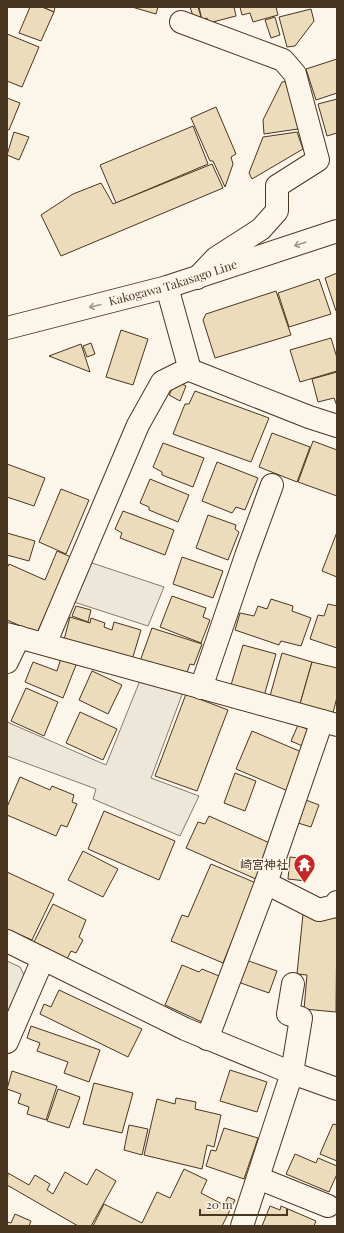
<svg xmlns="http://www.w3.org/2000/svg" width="344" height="1233" font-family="'Playfair Display','Noto Sans JP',serif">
<rect width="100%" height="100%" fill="#fbf6e9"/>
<g fill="#ede7d9" stroke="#887966">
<polygon points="89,562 164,587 148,626 71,601"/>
<polygon points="141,678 183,692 151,778 199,796 180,836 93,799 96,789 7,756 7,722 106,765"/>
<polygon points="7,961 20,967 25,977 7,1017"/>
</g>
<g fill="#ecdcbc" stroke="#4a3520">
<polygon points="30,7 42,7 54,12 41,41 19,33"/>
<polygon points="43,7 55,7 54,12"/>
<polygon points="132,7 158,7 156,14"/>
<polygon points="190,7 198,7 201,17 194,19"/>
<polygon points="199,7 234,7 236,16 209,23 207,18 202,20"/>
<polygon points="240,7 276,7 278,15 253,22 250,13 242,15"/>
<polygon points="311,9 314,21 295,46 287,47 279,17"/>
<polygon points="275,17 280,35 271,38 265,20"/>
<polygon points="7,34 39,47 22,87 7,81"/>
<polygon points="337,59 337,93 316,100 306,69"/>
<polygon points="292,81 298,129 264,134 263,120 282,82"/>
<polygon points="7,98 20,103 9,130 7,129"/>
<polygon points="337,99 337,133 327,136 318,104"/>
<polygon points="216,107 236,154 231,157 233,164 225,187 213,161 210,161 191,118"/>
<polygon points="193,126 208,164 116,203 100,165"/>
<polygon points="14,132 29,137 19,160 7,155"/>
<polygon points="297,132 303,149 252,179 249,173 263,137"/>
<polygon points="212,164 223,188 61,256 41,215 73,194 101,183 113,204"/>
<polygon points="337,273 337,311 336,311 325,278"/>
<polygon points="319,279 331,314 289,327 278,293"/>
<polygon points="276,291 291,335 215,358 203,320 206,314"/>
<polygon points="121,330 148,339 133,385 106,377"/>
<polygon points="331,338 337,358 337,371 300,382 290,350"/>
<polygon points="91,343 95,354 87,357 83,346"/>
<polygon points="81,344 90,372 49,356"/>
<polygon points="337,372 337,406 334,398 318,402 312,379"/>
<polygon points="176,381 186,386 180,401 169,395"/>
<polygon points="195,391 269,418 251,462 173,434 185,404 189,404"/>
<polygon points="272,433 310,447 297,482 259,467"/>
<polygon points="313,441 337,450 337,496 298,482"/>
<polygon points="163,443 204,458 193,487 162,475 162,472 153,467"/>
<polygon points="217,462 258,478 245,510 236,507 232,513 202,501"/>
<polygon points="7,464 45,478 34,506 7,497"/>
<polygon points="150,479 189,495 178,522 149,510 149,507 140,503"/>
<polygon points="61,489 89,500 66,554 39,542"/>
<polygon points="123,511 174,530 165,555 120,538 122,533 115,529"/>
<polygon points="208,515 236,525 235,529 239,532 228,560 196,548"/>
<polygon points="337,532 337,577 322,571"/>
<polygon points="7,533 35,541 29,561 7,555"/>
<polygon points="57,551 71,557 37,633 7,620 7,568 9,564 45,580"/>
<polygon points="182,557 223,571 213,598 173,584"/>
<polygon points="172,596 206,608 203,617 210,620 201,643 160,627"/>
<polygon points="271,599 293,606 292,611 311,618 301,646 281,641 279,645 235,630 240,613 254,616 258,606 267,609"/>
<polygon points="328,604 337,606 337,648 310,639 318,615 324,616"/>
<polygon points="76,606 91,610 88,622 72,616"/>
<polygon points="70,617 90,623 91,618 105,623 104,627 112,630 114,622 141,630 132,660 64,640"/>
<polygon points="152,628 202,644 194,665 190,664 186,675 140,661"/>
<polygon points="243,645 276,654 264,696 231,685"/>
<polygon points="282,653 312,662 300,704 270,696"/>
<polygon points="62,655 78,660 63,698 25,682 33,662 57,671"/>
<polygon points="312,662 337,668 337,697 333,713 300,704"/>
<polygon points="92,671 122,685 108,714 79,700"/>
<polygon points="26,688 58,702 44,736 11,721"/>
<polygon points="186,694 228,710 197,791 155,776"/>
<polygon points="80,712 117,729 103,760 66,743"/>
<polygon points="298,725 314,732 307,748 291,741"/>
<polygon points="252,731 304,753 288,791 236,769"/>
<polygon points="235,773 256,781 245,811 224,803"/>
<polygon points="20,777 50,790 52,786 74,795 72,802 77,804 67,827 61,825 56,836 7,815 7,807"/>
<polygon points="306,800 319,805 311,827 298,823"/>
<polygon points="104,811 175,841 159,880 88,849"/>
<polygon points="209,816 272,844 258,880 186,848 198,822 205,824"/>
<polygon points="83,851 118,869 103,897 68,880"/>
<polygon points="290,857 308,859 306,881 288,879"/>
<polygon points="211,864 256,883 223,963 171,941 182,915 188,917"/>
<polygon points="7,872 54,894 32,940 7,929"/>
<polygon points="53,904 86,920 79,937 83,940 76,953 71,951 67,959 34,942"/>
<polygon points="303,914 337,918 336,1012 304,1009 307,975 297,974"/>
<polygon points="246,960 277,971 269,993 238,982"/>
<polygon points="182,965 199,972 202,969 224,978 204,1023 165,1005"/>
<polygon points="59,990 142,1029 128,1057 40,1014 44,1004 51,1007"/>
<polygon points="31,1026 100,1050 89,1082 64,1073 68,1062 37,1051 40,1043 27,1038"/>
<polygon points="230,1070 267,1082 257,1112 220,1101"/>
<polygon points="12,1071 57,1086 46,1120 27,1114 29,1107 18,1103 21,1094 7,1089"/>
<polygon points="94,1083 133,1093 122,1133 83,1124"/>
<polygon points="58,1089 80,1097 69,1128 47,1121"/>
<polygon points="176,1098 196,1102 195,1109 221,1115 214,1147 207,1145 202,1169 144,1155 157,1099 175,1104"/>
<polygon points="333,1124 337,1125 337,1161 320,1154"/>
<polygon points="129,1125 148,1129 142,1155 124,1150"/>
<polygon points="224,1128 258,1138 244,1179 206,1166 211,1150 216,1151"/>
<polygon points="295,1154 316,1163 318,1158 337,1166 337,1174 329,1192 286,1174"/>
<polygon points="96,1169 116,1181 91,1226 78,1226 7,1185 8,1173 29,1185 35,1175 50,1184 47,1190 53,1194 65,1172 87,1185"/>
<polygon points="184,1169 207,1180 201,1193 224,1205 228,1197 235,1200 222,1226 93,1226 104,1204 142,1223 157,1192 170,1198"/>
<polygon points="270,1206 280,1210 281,1206 316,1221 314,1226 262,1226"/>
<polygon points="15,1214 31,1221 29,1226 7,1226 7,1222 11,1223"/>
</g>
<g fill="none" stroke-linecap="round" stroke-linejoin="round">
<defs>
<g id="minor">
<polyline points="181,22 283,60 295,74 318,160 277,186 277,211 261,229 216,258 197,278"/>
<polyline points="167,287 190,370 309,417 337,426"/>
<polyline points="7,634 337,725"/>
<polyline points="45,644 138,425 162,382 190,368"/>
<polyline points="7,662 19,637"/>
<polyline points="201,688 246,556 272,485"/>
<polyline points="266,883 319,910 335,906 337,902"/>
<polyline points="7,941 185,1029 292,1073 337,1089"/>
<polyline points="207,1039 266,883 322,721"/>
<polyline points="7,1042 43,959"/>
<polyline points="258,1178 328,1206"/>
<polyline points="242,1226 292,1073 301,1018 288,1014 293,984"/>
</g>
<g id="major">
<path id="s1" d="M7 328 167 287 337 231"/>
</g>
</defs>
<use href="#minor" stroke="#4a3520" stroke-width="24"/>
<use href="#major" stroke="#4a3520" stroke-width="24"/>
<use href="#minor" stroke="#fbf6e9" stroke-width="22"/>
<use href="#major" stroke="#fbf6e9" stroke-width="22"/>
</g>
<defs><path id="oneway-shaft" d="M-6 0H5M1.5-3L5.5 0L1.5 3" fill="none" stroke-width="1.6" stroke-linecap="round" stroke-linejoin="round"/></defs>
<g stroke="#a29684">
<use href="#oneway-shaft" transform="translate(300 244) rotate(162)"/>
<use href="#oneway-shaft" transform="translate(95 306) rotate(166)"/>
</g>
<defs>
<symbol id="temple-pin" viewBox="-11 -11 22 30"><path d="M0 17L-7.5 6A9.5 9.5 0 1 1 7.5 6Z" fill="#c62828" stroke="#fbf6e9"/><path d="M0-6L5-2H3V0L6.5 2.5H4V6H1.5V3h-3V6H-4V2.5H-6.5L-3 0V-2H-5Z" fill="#fff"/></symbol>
</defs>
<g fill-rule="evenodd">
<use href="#temple-pin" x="292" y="852" width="25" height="34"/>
</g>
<g text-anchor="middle" stroke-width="3" stroke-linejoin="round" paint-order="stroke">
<g font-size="12" fill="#4a3520" stroke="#fbf6e9">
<text dy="4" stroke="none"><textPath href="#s1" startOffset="172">Kakogawa Takasago Line</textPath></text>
</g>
<g font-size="12" fill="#4a3520" stroke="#fbf6e9" text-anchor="end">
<text x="288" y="869">崎宮神社</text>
</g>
</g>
<rect width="344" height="1233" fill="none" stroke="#4a3520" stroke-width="16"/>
<path d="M200 1209v6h87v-6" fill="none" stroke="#4a3520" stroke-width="2"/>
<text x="206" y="1209" font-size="12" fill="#4a3520" stroke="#fbf6e9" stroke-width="3" paint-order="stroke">20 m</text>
</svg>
